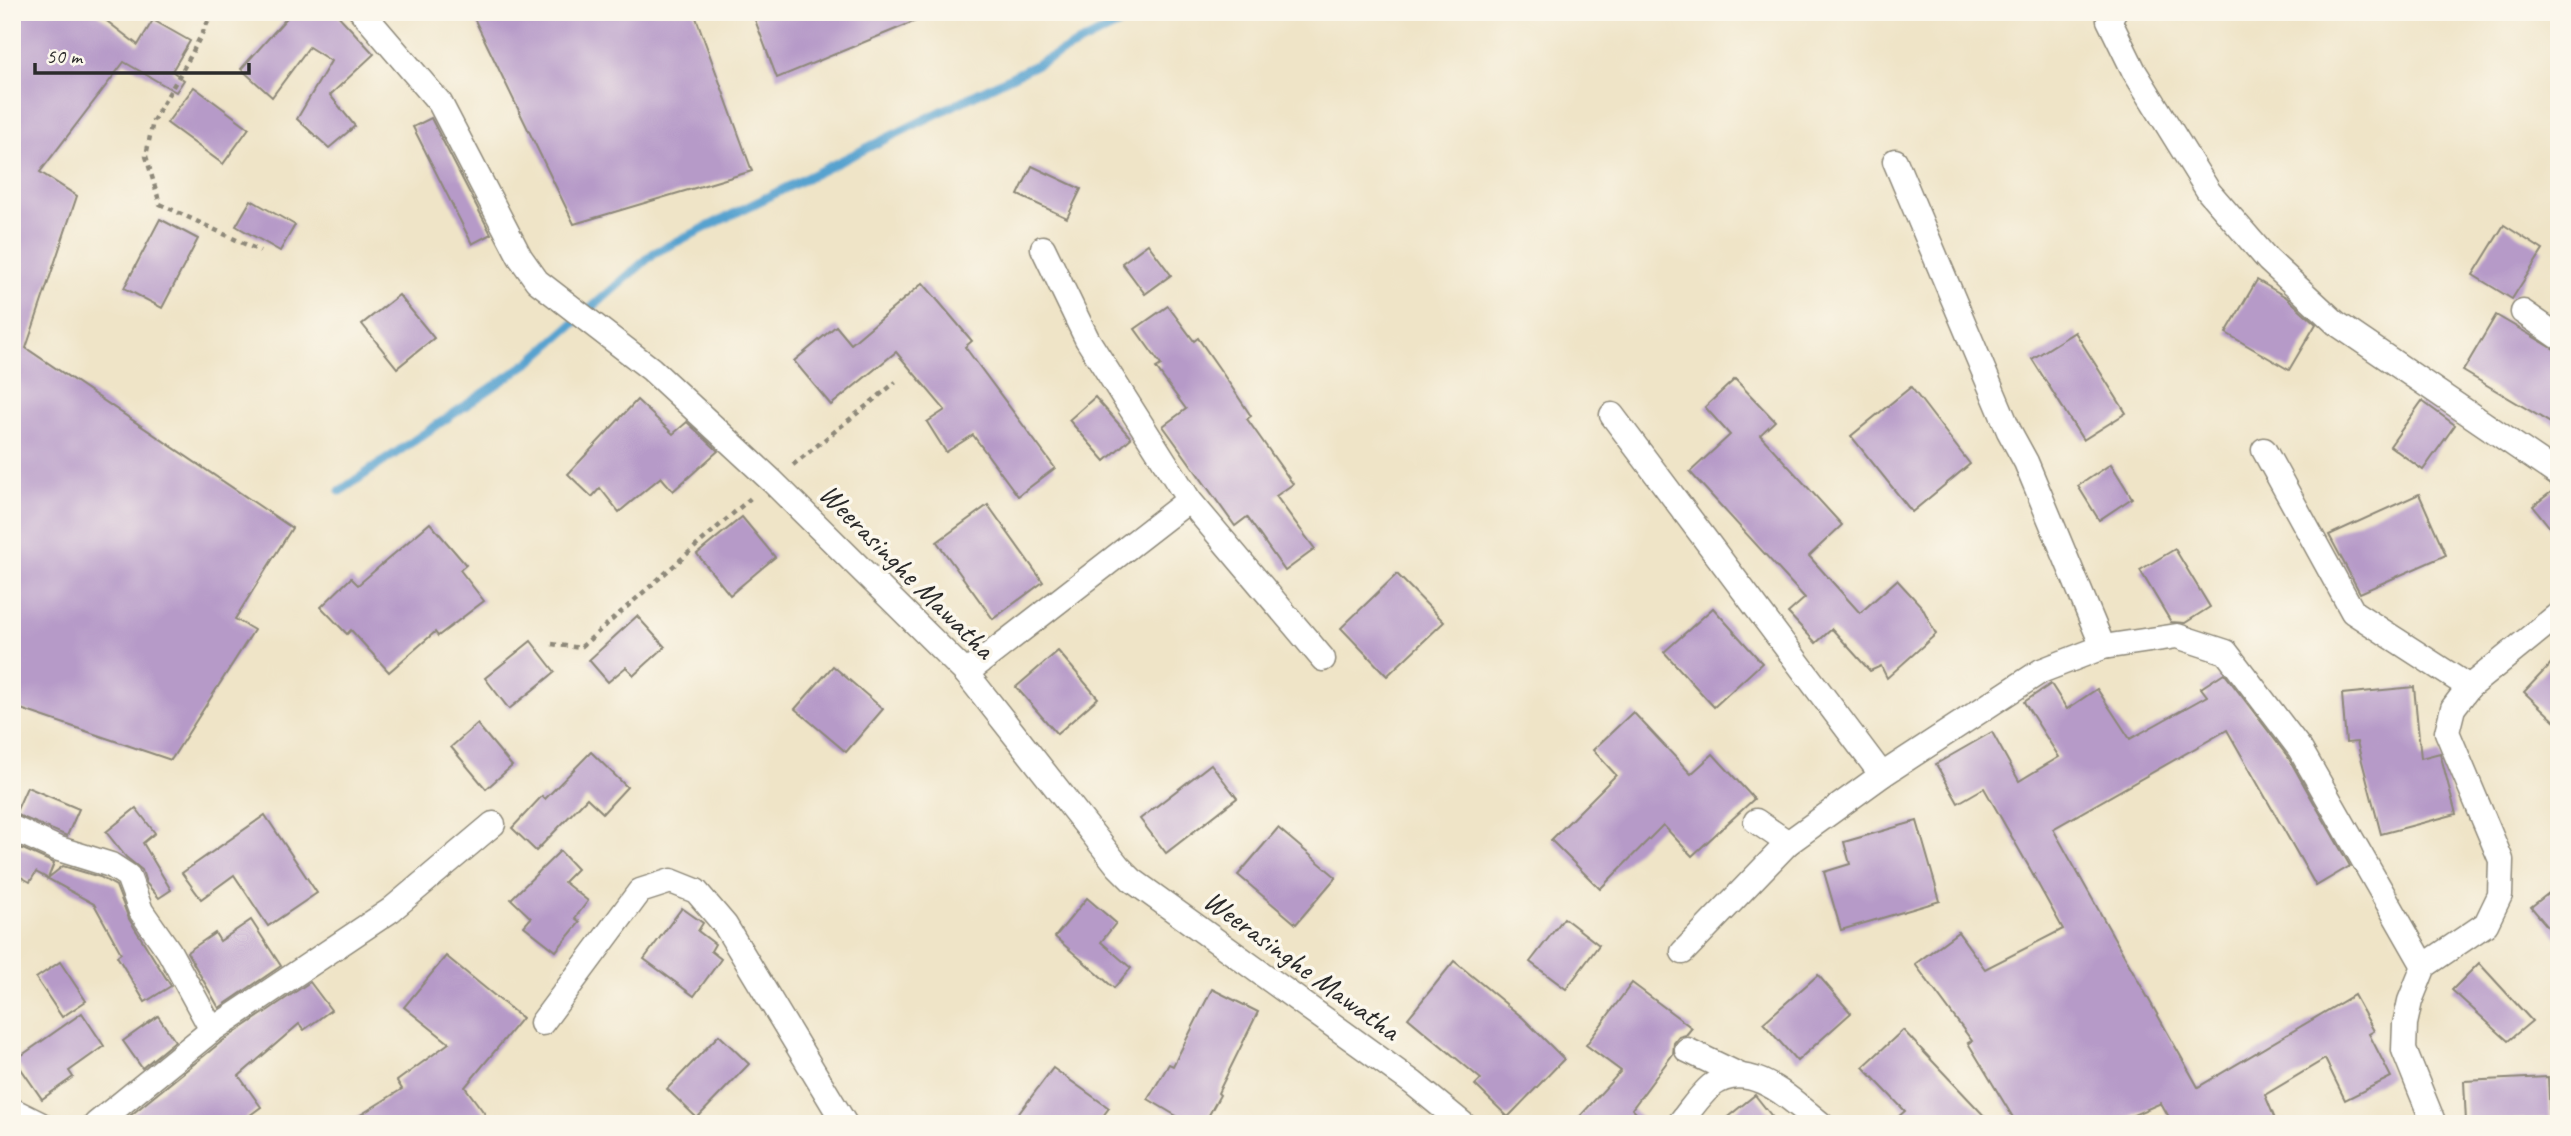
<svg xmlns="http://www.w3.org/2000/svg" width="2571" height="1136" font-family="Caveat,sans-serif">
<rect width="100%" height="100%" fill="#fbf7ec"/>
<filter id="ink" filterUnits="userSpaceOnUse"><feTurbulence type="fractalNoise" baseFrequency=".0143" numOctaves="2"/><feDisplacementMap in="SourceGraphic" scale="14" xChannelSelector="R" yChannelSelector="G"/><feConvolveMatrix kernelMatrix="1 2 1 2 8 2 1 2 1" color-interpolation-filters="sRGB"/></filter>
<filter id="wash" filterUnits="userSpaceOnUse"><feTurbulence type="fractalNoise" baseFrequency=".00686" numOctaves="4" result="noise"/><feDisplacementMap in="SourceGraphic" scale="28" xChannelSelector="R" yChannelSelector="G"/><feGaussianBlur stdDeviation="1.57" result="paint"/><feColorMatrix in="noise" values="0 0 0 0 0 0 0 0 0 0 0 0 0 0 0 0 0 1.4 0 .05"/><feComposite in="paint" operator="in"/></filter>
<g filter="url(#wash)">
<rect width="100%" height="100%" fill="#efe4c7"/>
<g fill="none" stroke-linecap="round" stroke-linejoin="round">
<polyline stroke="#57a2cf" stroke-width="9" points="340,491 531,361 654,253 1143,12"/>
</g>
<g id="blocks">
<g fill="#b69ac8">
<polygon points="12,12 95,12 138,45 153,20 190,41 172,71 184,80 176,92 124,62 40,172 77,196 26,348 292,528 235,619 254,630 171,760 12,706"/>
<polygon points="292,12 335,12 374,54 330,95 355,126 329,148 297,119 331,61 309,47 272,97 241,69"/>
<polygon points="471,12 694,12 752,171 574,224"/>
<polygon points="752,12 935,12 935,13 777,78"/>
<polygon points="194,87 249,128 223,164 167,123"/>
<polygon points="431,118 491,234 472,244 413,127"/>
<polygon points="1032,166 1081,189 1067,218 1018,195"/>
<polygon points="251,200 295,225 280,251 236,226"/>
<polygon points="160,219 198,239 162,308 124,288"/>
<polygon points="2504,225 2543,250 2512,299 2473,275"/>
<polygon points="1148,244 1171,275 1145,294 1122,263"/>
<polygon points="2257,280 2286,297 2316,324 2289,370 2226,333"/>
<polygon points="923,283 972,341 965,347 1055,468 1018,496 973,435 946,452 927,422 945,410 896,352 831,405 794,361 836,326 851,344"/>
<polygon points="399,295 434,338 397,368 362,324"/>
<polygon points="1168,306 1194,341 1198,338 1221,371 1251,416 1247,419 1293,484 1276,496 1315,549 1285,571 1247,517 1235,526 1163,426 1186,409 1156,368 1161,365 1135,329"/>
<polygon points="2496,315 2559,352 2559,428 2463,371"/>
<polygon points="2075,332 2126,413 2083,440 2032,359"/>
<polygon points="1735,379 1775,421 1760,435 1842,525 1809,556 1860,613 1897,580 1922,607 1936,634 1887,678 1881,666 1870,671 1832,629 1816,643 1788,613 1805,598 1690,472 1730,435 1705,407"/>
<polygon points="1911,387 1970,464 1912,512 1851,436"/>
<polygon points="1095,397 1131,438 1105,461 1069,420"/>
<polygon points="637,400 673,434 687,422 718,451 673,491 661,477 619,512 600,488 592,497 568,474"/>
<polygon points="2422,401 2455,425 2423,470 2390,446"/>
<polygon points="2111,464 2132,498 2099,520 2078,486"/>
<polygon points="2555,489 2559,490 2559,539 2533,506"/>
<polygon points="2419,494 2446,555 2360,593 2329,535"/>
<polygon points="988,505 1043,582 993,619 937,542"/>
<polygon points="742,517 775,557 730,595 697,554"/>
<polygon points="430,523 466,565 460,570 484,601 438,636 435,632 389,672 351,630 347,634 321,607 351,578 358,585"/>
<polygon points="2175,549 2210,607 2185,623 2171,622 2140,570"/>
<polygon points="1397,574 1444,622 1387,676 1341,628"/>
<polygon points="1713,608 1762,663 1714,707 1664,652"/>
<polygon points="637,616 665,647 634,675 626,667 608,682 589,660"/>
<polygon points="531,641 555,672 509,709 485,678"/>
<polygon points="1058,651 1098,698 1057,734 1016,687"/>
<polygon points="2559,655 2559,725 2524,692"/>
<polygon points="833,666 883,709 846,752 795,709"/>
<polygon points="2224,673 2288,757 2350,866 2316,886 2227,730 2053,829 2198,1087 2354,995 2374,1031 2369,1034 2391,1077 2345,1100 2325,1059 2265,1095 2277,1124 2173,1124 2161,1103 2113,1124 2017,1124 1968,1043 1972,1041 1915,964 1958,932 1985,969 2063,929 2033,875 2035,874 2033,874 1984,788 1958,803 1936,764 1992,732 2019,781 2059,757 2024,702 2051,684 2067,709 2097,689 2130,739 2207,696 2201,688"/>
<polygon points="2414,687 2421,758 2440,753 2456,814 2381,834 2357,742 2346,743 2342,694"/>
<polygon points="1633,712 1691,774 1713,754 1754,799 1692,856 1663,825 1600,889 1551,840 1616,775 1593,750"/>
<polygon points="477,724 512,766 486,789 451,747"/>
<polygon points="591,752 627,787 603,813 587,798 536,851 512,828 542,796 545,799"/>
<polygon points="1211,764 1237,798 1166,853 1140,819"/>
<polygon points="27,787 79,809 67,836 15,814"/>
<polygon points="136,808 155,833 143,843 171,890 159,898 146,883 142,870 126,857 106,832"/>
<polygon points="265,815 317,893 268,926 234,875 201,899 182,873"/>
<polygon points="1917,821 1940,901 1841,930 1824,872 1850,864 1844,842"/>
<polygon points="1278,828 1336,877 1296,924 1238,875"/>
<polygon points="14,845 54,863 48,878 63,866 100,877 116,886 129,919 171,986 145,1002 117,956 121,953 94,904 36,872 30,882 12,872"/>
<polygon points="560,851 577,869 564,882 588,901 575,918 580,922 556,951 524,926 531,918 511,899"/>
<polygon points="2559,885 2559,940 2531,907"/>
<polygon points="1087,898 1116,923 1101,942 1131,968 1114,988 1055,937"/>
<polygon points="682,908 703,923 698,931 715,944 711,951 721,959 694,996 644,959"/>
<polygon points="1564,918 1599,945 1566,989 1530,962"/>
<polygon points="251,920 281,966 219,1008 187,952 215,933 220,941"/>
<polygon points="446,956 522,1018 465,1087 485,1114 473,1124 346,1124 402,1089 397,1081 449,1043 404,1007"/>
<polygon points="1454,961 1523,1018 1564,1059 1508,1117 1475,1085 1481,1079 1408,1018"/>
<polygon points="60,962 86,1001 62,1017 36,978"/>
<polygon points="2479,963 2532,1021 2508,1041 2452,990"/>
<polygon points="1818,975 1851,1013 1797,1061 1763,1023"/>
<polygon points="310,982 331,1010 304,1030 299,1024 239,1076 261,1107 238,1124 120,1124 221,1042"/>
<polygon points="1632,983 1692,1028 1686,1035 1679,1037 1674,1043 1673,1054 1632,1109 1648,1124 1573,1124 1621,1071 1586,1045"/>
<polygon points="1212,989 1258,1012 1218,1093 1220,1095 1204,1124 1190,1124 1148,1099 1169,1064 1173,1066"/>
<polygon points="82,1013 104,1046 69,1071 73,1077 42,1099 15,1060"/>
<polygon points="158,1016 175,1041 142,1068 123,1041"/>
<polygon points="1903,1030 1992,1124 1890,1124 1905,1111 1863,1067"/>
<polygon points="719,1035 749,1064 697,1118 667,1089"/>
<polygon points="1053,1068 1109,1108 1097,1124 1011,1124"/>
<polygon points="2548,1077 2550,1118 2466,1122 2464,1081"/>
<polygon points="1755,1095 1778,1124 1719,1124"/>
</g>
</g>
</g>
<g filter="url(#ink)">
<use href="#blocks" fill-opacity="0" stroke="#8d8879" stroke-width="2"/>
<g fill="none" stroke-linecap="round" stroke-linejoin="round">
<defs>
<g id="street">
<polyline points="362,12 440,103 520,257 537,281 651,369 772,481 966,673 1118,866 1132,880 1413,1083 1463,1124"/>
<polyline points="2114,12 2109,20 2134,71 2209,192 2268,260 2336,323 2559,475"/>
<polyline points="1895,161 2009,431 2026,462 2103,647"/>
<polyline points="2523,312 2559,337"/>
<polyline points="1612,415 1882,775"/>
<polyline points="2264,450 2353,612 2469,687"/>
<polyline points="1189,500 1323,659"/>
<polyline points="966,673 1189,500 1087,339 1043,248"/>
<polyline points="1756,821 1788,843"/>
<polyline points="12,828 56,848 111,865 128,876 141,911 169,951 212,1030"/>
<polyline points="1683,952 1788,843 1882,775 2041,671 2103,647 2177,636 2226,652 2300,749 2424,966"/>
<polyline points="542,1023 640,891 671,881 696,891 725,925 845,1124"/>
<polyline points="1687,1050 1739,1075"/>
<polyline points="12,1110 40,1124"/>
<polyline points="96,1124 212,1030 391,910 493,824"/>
<path d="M1679 1124C1689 1112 1699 1096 1711 1086 1749 1056 1792 1101 1821 1124"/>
<polyline points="2434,1124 2404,1050 2405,1024 2410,1001 2424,966 2486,924 2500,895 2501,860 2447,732 2453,708 2469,687 2559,614"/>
</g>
</defs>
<use href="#street" stroke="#8d8879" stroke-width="27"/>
<g stroke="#8d8879" stroke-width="4.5" stroke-dasharray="5 5" stroke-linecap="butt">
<polyline points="213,12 190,57 153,121 146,156 160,204 260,251"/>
<polyline points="793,465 896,382"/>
<polyline points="552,644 580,648 753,496"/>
</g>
<use href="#street" stroke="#fff" stroke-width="24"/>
</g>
</g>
<g text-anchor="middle" stroke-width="7" stroke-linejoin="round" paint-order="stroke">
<g font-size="30" fill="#2b2b2b" stroke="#fbf7ec">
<text transform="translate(907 571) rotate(45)" y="10">Weerasinghe Mawatha</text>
<text transform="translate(1302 965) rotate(36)" y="10">Weerasinghe Mawatha</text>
</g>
</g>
<rect width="2571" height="1136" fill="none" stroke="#fbf7ec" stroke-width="42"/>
<path d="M35 63v10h214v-10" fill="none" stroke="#2b2b2b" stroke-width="3.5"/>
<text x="46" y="63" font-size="21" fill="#2b2b2b" stroke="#fbf7ec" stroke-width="5" paint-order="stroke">50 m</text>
</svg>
